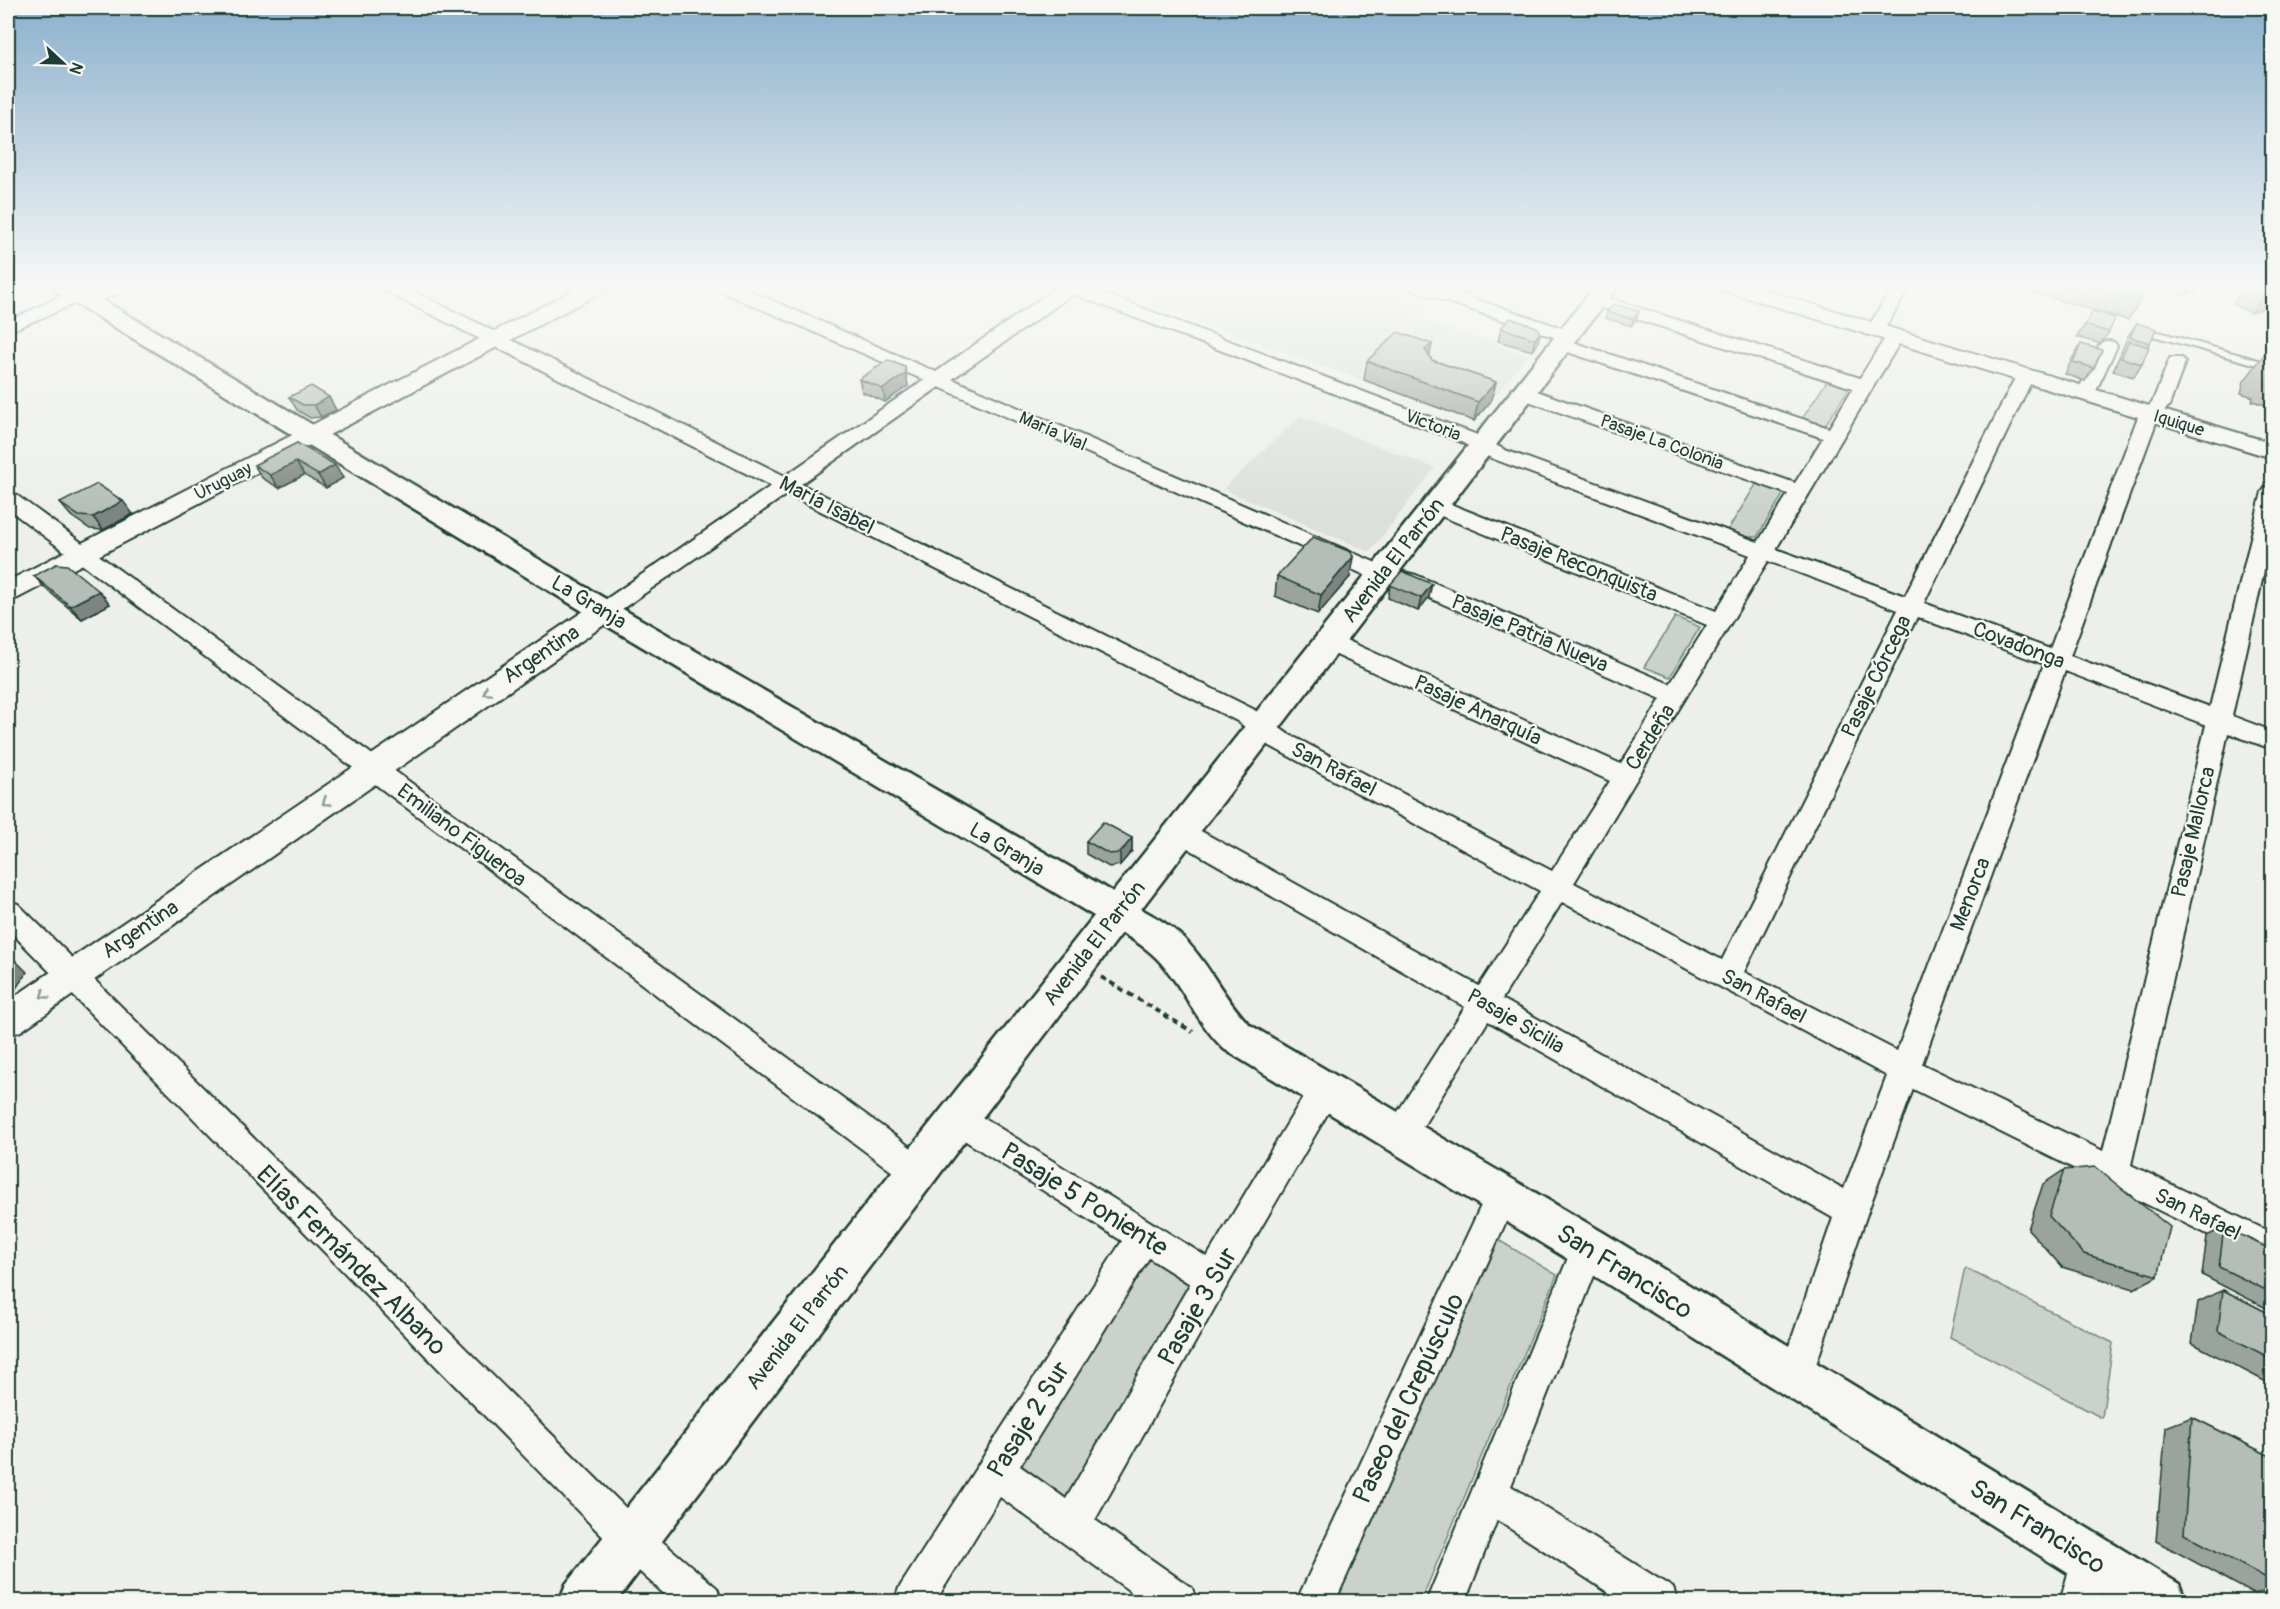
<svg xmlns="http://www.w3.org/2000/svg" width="2280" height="1609" font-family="Pangolin,sans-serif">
<rect width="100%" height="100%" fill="#edefea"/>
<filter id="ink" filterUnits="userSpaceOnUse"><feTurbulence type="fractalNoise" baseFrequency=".0167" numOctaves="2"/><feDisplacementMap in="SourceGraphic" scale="12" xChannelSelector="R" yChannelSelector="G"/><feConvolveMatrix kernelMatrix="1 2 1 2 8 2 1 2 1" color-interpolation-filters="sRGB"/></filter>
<g filter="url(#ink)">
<g fill="#dce0db">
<polygon points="1146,286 1371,286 1426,305 1415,317 1529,355 1474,421 1131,297"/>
<polygon points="1300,416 1435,468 1370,552 1223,489"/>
</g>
<g fill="#cbd2cc" stroke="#758880" stroke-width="1.5">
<polygon points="1827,381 1849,388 1824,427 1802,419"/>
<polygon points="1757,483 1784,493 1757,537 1745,537 1727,531"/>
<polygon points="1675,617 1700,627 1670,677 1644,667"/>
<polygon points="1495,1238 1557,1275 1421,1601 1331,1602"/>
<polygon points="1147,1251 1199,1283 1070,1505 1014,1465"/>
<polygon points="1965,1268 2113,1343 2102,1418 1950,1337"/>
</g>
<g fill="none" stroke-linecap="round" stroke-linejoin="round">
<defs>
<polygon id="service" points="2153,332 2159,332 2272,364 2272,369 2153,336"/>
<g id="minor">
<polygon points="82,286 129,286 127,290 87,306 79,302 8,332 8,321"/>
<path d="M381 286H403L785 476 924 380 718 290 716 286H739L936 372 1059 286H1084L1475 434 1505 450 1758 542 1788 494 1517 397 1515 393 1517 389H1531L1795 483 1823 438 1556 348 1553 344 1560 339 1412 290 1410 286H1436L1574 332 1577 336 1570 341 1829 428 1853 388 1590 304 1587 300 1590 296H1602L1860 378 1888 333H1900L1903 337 1776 549 1905 596 2016 376 2018 372H2032L2034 376 1924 603 2050 649 2139 414 2152 403 2170 358H2182L2185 362 2169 406 2158 417 2070 656 2210 707 2262 492 2265 488 2272 486V535L2232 716 2272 731V749L2228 733 2131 1165 2272 1233V1266L1913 1089 1868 1211 1808 1388 1796 1393 1784 1388 1779 1376 1833 1218 1488 1021 1412 1144 1401 1149 1390 1144 1386 1134 1390 1124 1465 1007 1172 839 1168 832 1172 825 1181 822 1190 825 1479 986 1540 891 1270 746 1237 721 787 494 612 616 604 619 596 616 593 611 596 606 771 486 383 290ZM1073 294 1461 442 1491 458 1750 555 1716 611 1443 501 1436 500 1429 501 1426 506 1429 511 1707 625 1670 684 1416 575 1388 568 952 379ZM939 387 1374 579 1402 586 1661 699 1621 764 1337 636 1329 634 1321 636 1318 642 1321 648 1610 781 1552 871 1288 734 1253 709 801 484ZM1768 561 1898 610 1722 960 1574 883ZM1917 617 2044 664 1897 1051 1744 972ZM2065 671 2206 725 2103 1151 1922 1064ZM1562 902 1887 1076 1844 1189 1502 999Z"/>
<polygon points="1893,286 1910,286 1881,335 1869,335 1866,331"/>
<polygon points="2108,341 2114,342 2117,346 2094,395 2092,399 2078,399 2076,395 2099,346 2102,342"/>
<polygon points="8,493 15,494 928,1160 933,1171 928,1182 917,1186 906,1182 8,509"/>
<polygon points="8,901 18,904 645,1527 717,1588 722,1602 673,1602 619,1553 8,929"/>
<path d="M1325 1075 1336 1079 1340 1089 1336 1099 1224 1291 1095 1520 1192 1588 1197 1602H1145L1000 1497 935 1602H894L899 1588 1122 1241 947 1129 943 1119 947 1109 958 1105 969 1109 1207 1257 1314 1079ZM1149 1258 1190 1284 1066 1499 1020 1466Z"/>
<polygon points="1502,1179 1513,1184 1518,1195 1335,1602 1296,1602 1491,1184"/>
<polygon points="1589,1232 1601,1236 1605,1248 1511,1486 1673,1588 1678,1602 1623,1602 1497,1520 1465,1602 1426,1602 1577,1236"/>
<polygon points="2089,1539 2102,1545 2108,1558 2098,1602 2060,1602 2076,1545"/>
</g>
<g id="tertiary">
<polygon points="582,286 609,286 606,290 18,598 8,601 8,581"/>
<polygon points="1719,286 1752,286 2272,443 2272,458 1722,290"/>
<polygon points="604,602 614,604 618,611 614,618 21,1031 8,1036 8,1001 594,604"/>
</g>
<path id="secondary" d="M52 286H79L614 604 1113 892 1595 286H1618L1141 909C1154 916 1168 924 1179 934 1208 960 1222 998 1250 1025L1604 1233 2179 1584 2186 1602H2114L1574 1263 1224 1049C1199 1025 1187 995 1166 969 1154 953 1139 943 1122 933L616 1602H559L566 1584 1094 916 594 618 55 291Z"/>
</defs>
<use href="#service" stroke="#1f3d34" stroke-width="4"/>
<use href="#minor" stroke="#1f3d34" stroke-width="4"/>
<use href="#tertiary" stroke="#1f3d34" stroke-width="4"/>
<use href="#secondary" stroke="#1f3d34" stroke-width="5"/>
<polyline stroke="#1f3d34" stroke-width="4" stroke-dasharray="6 4.5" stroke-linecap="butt" points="1101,977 1193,1032"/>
<polyline stroke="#1f3d34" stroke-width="5" stroke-dasharray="8 6" stroke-linecap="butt" points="2197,1597 2204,1602"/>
<use href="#service" fill="#f6f6f2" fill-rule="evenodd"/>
<use href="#minor" fill="#f6f6f2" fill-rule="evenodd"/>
<use href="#tertiary" fill="#f6f6f2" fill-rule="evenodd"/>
<use href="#secondary" fill="#f6f6f2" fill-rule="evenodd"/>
</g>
<g fill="#9ba39e" stroke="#1f3d34" stroke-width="1.5">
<polygon points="2037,286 2146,286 2140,301 2128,320 2034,293"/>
<polygon points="2167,286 2199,286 2195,292 2185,296"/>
<polygon points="2246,286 2272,286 2272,315 2261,309 2251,313 2233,304"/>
<polygon points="1639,311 1637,318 1631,326 1605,318 1607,312"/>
<polygon points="2093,311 2109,332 2100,344 2077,337"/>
<polygon points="2137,323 2150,343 2147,346 2142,364 2134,377 2113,371 2128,336"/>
<polygon points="1501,328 1540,333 1537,345 1532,351 1498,341"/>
<polygon points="1432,344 1429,356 1432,360 1496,382 1491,401 1474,421 1364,380 1367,361"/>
<polygon points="2081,344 2094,368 2085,381 2065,374 2073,357"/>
<polygon points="2272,344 2272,407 2252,401 2253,397 2241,393 2244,381"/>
<polygon points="859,379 907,380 908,386 885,402 862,392"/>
<polygon points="289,397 329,397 336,410 321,417 310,418 297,410"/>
<polygon points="297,443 343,478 326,488 304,475 279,488 262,478 254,465"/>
<polygon points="60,503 133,514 103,530 90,529 71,516"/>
<polygon points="34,576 99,591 110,604 82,619 46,589"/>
<polygon points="1277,576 1350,577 1318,614 1275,596"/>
<polygon points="1390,585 1429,597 1418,611 1388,598"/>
<polygon points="1132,838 1132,851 1120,865 1109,867 1086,854 1086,841"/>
<polygon points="2064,1170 2158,1276 2134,1289 2062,1267 2028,1229 2043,1184"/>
<polygon points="2224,1227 2272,1250 2272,1311 2202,1275 2207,1236"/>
<polygon points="2223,1290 2272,1315 2272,1385 2192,1343 2198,1302"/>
<polygon points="2192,1417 2272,1457 2272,1590 2254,1594 2156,1541 2166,1427"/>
</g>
<g fill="#7e8481" stroke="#1f3d34" stroke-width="1.5">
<polygon points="2192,286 2199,286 2195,292 2185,296"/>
<polygon points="2272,292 2272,294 2261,309 2251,313 2265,294"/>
<polygon points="1639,311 1637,318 1631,326 1633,319"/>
<polygon points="1540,333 1537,345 1532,351 1535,339"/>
<polygon points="1432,344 1428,363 1425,350"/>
<polygon points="905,367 908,386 885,402 883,389"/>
<polygon points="1496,382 1491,401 1474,421 1478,402"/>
<polygon points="329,397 336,410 321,417 314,405"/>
<polygon points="296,462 304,475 279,488 270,475"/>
<polygon points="335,465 343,478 326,488 318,475"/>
<polygon points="123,501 133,514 103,530 93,517"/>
<polygon points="1353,557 1350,577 1318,614 1321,595"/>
<polygon points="1432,584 1429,597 1418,611 1421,598"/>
<polygon points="99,591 110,604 82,619 70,606"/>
<polygon points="1132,838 1132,851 1120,865 1120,853"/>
<polygon points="8,953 27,972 15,990 8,995"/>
</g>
<g fill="#b4bdb8" stroke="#1f3d34" stroke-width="1.5">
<polygon points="2087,286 2146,286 2140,301"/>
<polygon points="2249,286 2272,286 2272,292 2265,294"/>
<polygon points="1613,304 1639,311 1633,319 1607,312"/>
<polygon points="2093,311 2115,318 2109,332 2085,325"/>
<polygon points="1510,318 1537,327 1540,333 1535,339 1501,328"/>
<polygon points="2137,323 2156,329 2150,343 2130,337"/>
<polygon points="1398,332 1432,344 1425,350 1432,360 1496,382 1478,402 1367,361"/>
<polygon points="2129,341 2149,347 2142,364 2121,358"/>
<polygon points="2081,344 2102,350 2094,368 2073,362"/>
<polygon points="2272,345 2272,357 2270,356"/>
<polygon points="888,360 905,367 906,374 883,389 859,379"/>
<polygon points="311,386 329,397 314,405 303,405 289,397"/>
<polygon points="297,443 335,465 318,475 296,462 270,475 254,465"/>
<polygon points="97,484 123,501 93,517 79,516 60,503"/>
<polygon points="1313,537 1351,552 1353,557 1321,595 1277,576"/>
<polygon points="56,564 67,565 99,591 70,606 34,576"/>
<polygon points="1402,571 1432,584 1421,598 1390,585"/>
<polygon points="1103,822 1132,838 1120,853 1109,854 1086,841"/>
<polygon points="2095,1167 2170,1227 2158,1276 2084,1254 2049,1216 2064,1170"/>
<polygon points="2224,1227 2272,1250 2272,1293 2219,1267"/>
<polygon points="2223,1290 2272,1315 2272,1359 2218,1331"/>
<polygon points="2192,1417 2272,1457 2272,1581 2184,1534"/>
</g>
<defs><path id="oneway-chevron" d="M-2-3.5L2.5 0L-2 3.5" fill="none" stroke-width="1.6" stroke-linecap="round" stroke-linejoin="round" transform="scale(1.5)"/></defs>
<g stroke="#8a9a93">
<use href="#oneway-chevron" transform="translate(487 692) rotate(146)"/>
<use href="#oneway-chevron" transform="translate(326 802) rotate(146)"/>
<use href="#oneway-chevron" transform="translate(44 995) rotate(145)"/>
</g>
</g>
<linearGradient id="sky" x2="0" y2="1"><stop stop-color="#8bb0cd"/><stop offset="0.56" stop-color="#f7f8f6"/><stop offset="1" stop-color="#f7f8f6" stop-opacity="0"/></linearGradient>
<rect width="2280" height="512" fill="url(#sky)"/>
<g text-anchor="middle" stroke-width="4.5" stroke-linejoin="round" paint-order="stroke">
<g font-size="18" fill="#1f3d34" stroke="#f6f6f2">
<text transform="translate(2179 423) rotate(17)" y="6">Iquique</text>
<text transform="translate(1433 425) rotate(21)" y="6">Victoria</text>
<text transform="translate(1053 431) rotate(24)" y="6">María Vial</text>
<text transform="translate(1662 442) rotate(20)" y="6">Pasaje La Colonia</text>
<text transform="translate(223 481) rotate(-27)" y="6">Uruguay</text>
</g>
<g font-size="21" fill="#1f3d34" stroke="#f6f6f2">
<text transform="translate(827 505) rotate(27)" y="7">María Isabel</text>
<text transform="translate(1393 560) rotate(-52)" y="7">Avenida El Parrón</text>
<text transform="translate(1579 564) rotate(22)" y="7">Pasaje Reconquista</text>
<text transform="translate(589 602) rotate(31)" y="7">La Granja</text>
<text transform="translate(1530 633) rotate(23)" y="7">Pasaje Patria Nueva</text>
<text transform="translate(2019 645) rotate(21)" y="7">Covadonga</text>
<text transform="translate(541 654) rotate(-34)" y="7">Argentina</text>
<text transform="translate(1876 676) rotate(-64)" y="7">Pasaje Córcega</text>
<text transform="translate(1478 710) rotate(25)" y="7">Pasaje Anarquía</text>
<text transform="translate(1650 737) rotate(-58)" y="7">Cerdeña</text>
<text transform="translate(1334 769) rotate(28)" y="7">San Rafael</text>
<text transform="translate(2193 832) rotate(-77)" y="7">Pasaje Mallorca</text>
<text transform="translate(462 835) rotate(37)" y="7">Emiliano Figueroa</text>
<text transform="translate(1007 849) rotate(31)" y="7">La Granja</text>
<text transform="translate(1970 894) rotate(-69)" y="7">Menorca</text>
<text transform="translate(140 929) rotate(-34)" y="7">Argentina</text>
<text transform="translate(1094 943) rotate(-52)" y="7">Avenida El Parrón</text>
<text transform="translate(1764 996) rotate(28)" y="7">San Rafael</text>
<text transform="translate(1516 1021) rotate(30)" y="7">Pasaje Sicilia</text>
<text transform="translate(2198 1214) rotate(26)" y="7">San Rafael</text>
<text transform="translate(797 1327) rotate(-52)" y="7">Avenida El Parrón</text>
</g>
<g font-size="26" fill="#1f3d34" stroke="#f6f6f2">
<text transform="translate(1085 1199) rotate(32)" y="9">Pasaje 5 Poniente</text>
<text transform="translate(352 1260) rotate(45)" y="9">Elías Fernández Albano</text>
<text transform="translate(1625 1271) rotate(32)" y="9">San Francisco</text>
<text transform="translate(1197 1306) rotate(-60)" y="9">Pasaje 3 Sur</text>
<text transform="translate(1408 1398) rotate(-65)" y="9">Paseo del Crepúsculo</text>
<text transform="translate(1028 1419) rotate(-58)" y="9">Pasaje 2 Sur</text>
<text transform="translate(2038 1526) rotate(32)" y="9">San Francisco</text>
</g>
</g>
<rect width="2280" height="1609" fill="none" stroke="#f6f6f2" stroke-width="30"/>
<rect x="15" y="15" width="2250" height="1579" fill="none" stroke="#1f3d34" stroke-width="2" filter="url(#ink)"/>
<g transform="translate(63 63) rotate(112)" stroke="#f6f6f2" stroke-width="4.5" paint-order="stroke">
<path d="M0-4.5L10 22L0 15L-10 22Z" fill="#1f3d34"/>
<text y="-9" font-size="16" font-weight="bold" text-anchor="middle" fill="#1f3d34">N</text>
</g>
</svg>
